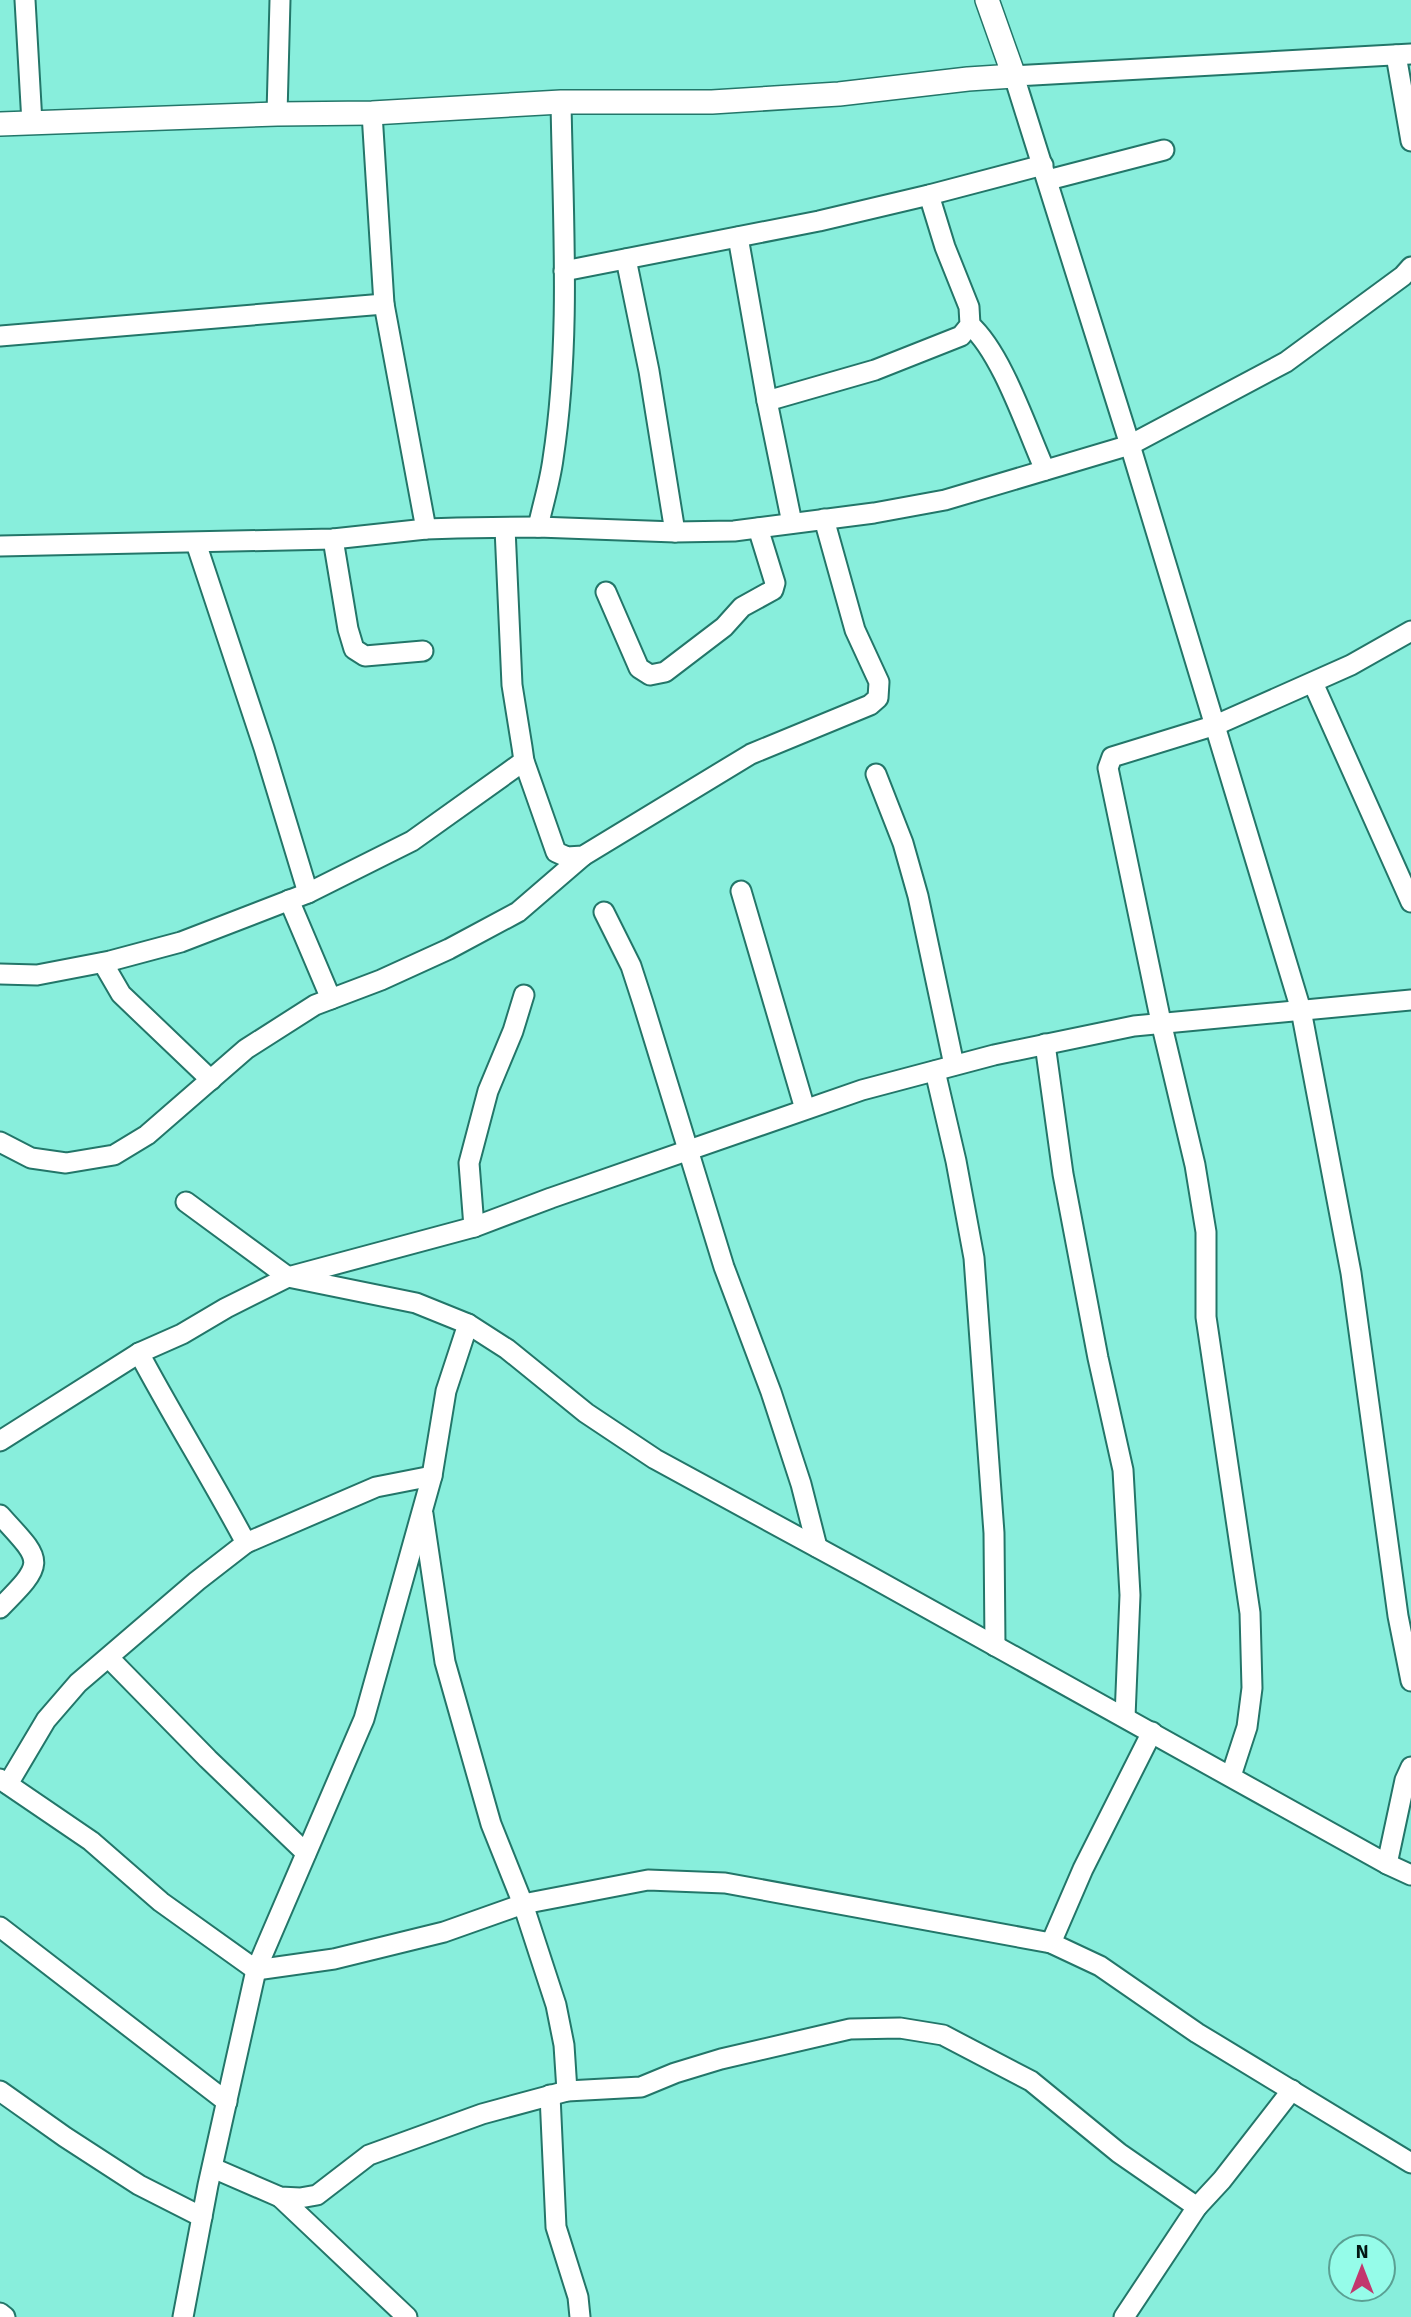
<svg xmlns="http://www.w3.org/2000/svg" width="1411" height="2317" font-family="Signika,sans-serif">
<rect width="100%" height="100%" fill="#88eedc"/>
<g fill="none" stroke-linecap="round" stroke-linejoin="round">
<defs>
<g id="minor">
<polyline points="25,0 32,123"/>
<polyline points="1411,54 1014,76 1130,445 1301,1010 1351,1273 1398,1616 1411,1681"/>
<polyline points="1396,55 1411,141"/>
<polyline points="372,113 384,304 426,529"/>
<polyline points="277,114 280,0"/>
<polyline points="1048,180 1164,150"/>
<polyline points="738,237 767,401 792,523"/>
<polyline points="626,259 649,371 675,532"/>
<polyline points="564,271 819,221 929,195 1043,165"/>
<path d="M970 325C1002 353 1027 430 1045 470"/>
<polyline points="0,336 384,304"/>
<polyline points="767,401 875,370 961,336 970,325 969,307 945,247 929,195"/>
<path d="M538 527C543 504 550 482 553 459 571 341 563 221 561 102"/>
<polyline points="505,528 512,685 522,747 524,761 556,852 567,857 583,856 751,754 870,705 878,698 879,682 855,630 824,519"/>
<polyline points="333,539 348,629 354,649 365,656 423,651"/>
<polyline points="196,543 264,748 308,893"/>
<polyline points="0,546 333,539 426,529 457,528 538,527 675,532 734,531 874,513 945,500 1130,445 1286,362 1403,276 1411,267"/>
<polyline points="606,592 639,668 650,675 665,672 724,627 742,607 773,590 775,583 758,528"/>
<polyline points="1313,683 1411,902"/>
<polyline points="876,774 903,843 918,896 954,1065"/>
<polyline points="741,891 805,1109"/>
<polyline points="289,900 331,999"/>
<polyline points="604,912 631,966 643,1003 724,1267 771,1392 801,1484 817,1547"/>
<polyline points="103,963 121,994 211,1080"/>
<polyline points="0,974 37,975 110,961 181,942 308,893 412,841 524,761"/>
<polyline points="1045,1044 1063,1174 1098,1358 1123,1470 1130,1595 1125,1717"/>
<polyline points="935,1071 956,1161 974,1258 994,1533 995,1646"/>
<polyline points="0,1142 31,1158 66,1163 114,1155 147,1135 246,1049 315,1005 381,980 449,949 518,912 583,856"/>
<polyline points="186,1202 288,1277 416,1303 468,1324 507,1349 586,1413 655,1459 866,1574 1387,1864 1411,1875"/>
<polyline points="474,1227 469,1163 488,1091 513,1031 524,995"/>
<path d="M139 1353C173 1417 212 1479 246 1543"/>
<polyline points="0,1441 139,1353 182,1334 226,1308 288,1277 474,1227 551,1198 862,1090 994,1055 1134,1026 1411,1000"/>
<polyline points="423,1514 445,1662 491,1824 523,1904 556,2005 564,2045 567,2091"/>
<path d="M0 1515C43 1562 47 1561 0 1608"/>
<polyline points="109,1658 208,1759 306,1853"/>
<polyline points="1231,1776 1247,1727 1252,1688 1250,1613 1206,1317 1206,1232 1195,1165 1161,1022 1108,768 1112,757 1216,725 1351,665 1411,631"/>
<polyline points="0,1779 91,1841 161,1902 256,1970 334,1959 444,1932 523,1904 648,1880 725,1883 1051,1943 1100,1966 1197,2033 1411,2163"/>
<polyline points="8,1784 46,1720 78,1683 197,1581 246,1543 376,1487 432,1476"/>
<polyline points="1387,1864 1405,1780 1411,1767"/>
<polyline points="0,1927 227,2102"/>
<polyline points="1051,1943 1083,1869 1152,1732"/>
<polyline points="0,2091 65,2137 139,2185 202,2217"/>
<polyline points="550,2095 556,2227 578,2297 580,2317"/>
<polyline points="213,2168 280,2197 300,2198 317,2195 369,2155 482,2114 567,2091 641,2087 675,2073 721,2059 850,2029 900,2028 943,2035 1031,2081 1119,2153 1197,2207"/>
<polyline points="280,2197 407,2317"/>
<polyline points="0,2313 5,2317"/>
<polyline points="183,2317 208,2185 256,1970 364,1719 432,1476 446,1391 468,1324"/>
<polyline points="1124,2317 1197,2207 1222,2180 1292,2090"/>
</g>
<polyline id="tertiary" points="0,124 277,114 372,113 561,102 712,102 839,94 968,79 1014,76 987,0"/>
</defs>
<use href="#minor" stroke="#237669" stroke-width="23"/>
<use href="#tertiary" stroke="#237669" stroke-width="26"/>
<use href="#minor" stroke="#fff" stroke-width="19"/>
<use href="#tertiary" stroke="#fff" stroke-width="23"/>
</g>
<g transform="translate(1362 2268)"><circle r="33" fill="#95fce9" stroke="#5aa093" stroke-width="2"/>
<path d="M0-5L12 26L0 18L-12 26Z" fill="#c2376d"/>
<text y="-10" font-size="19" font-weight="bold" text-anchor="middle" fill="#021713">N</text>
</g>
</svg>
